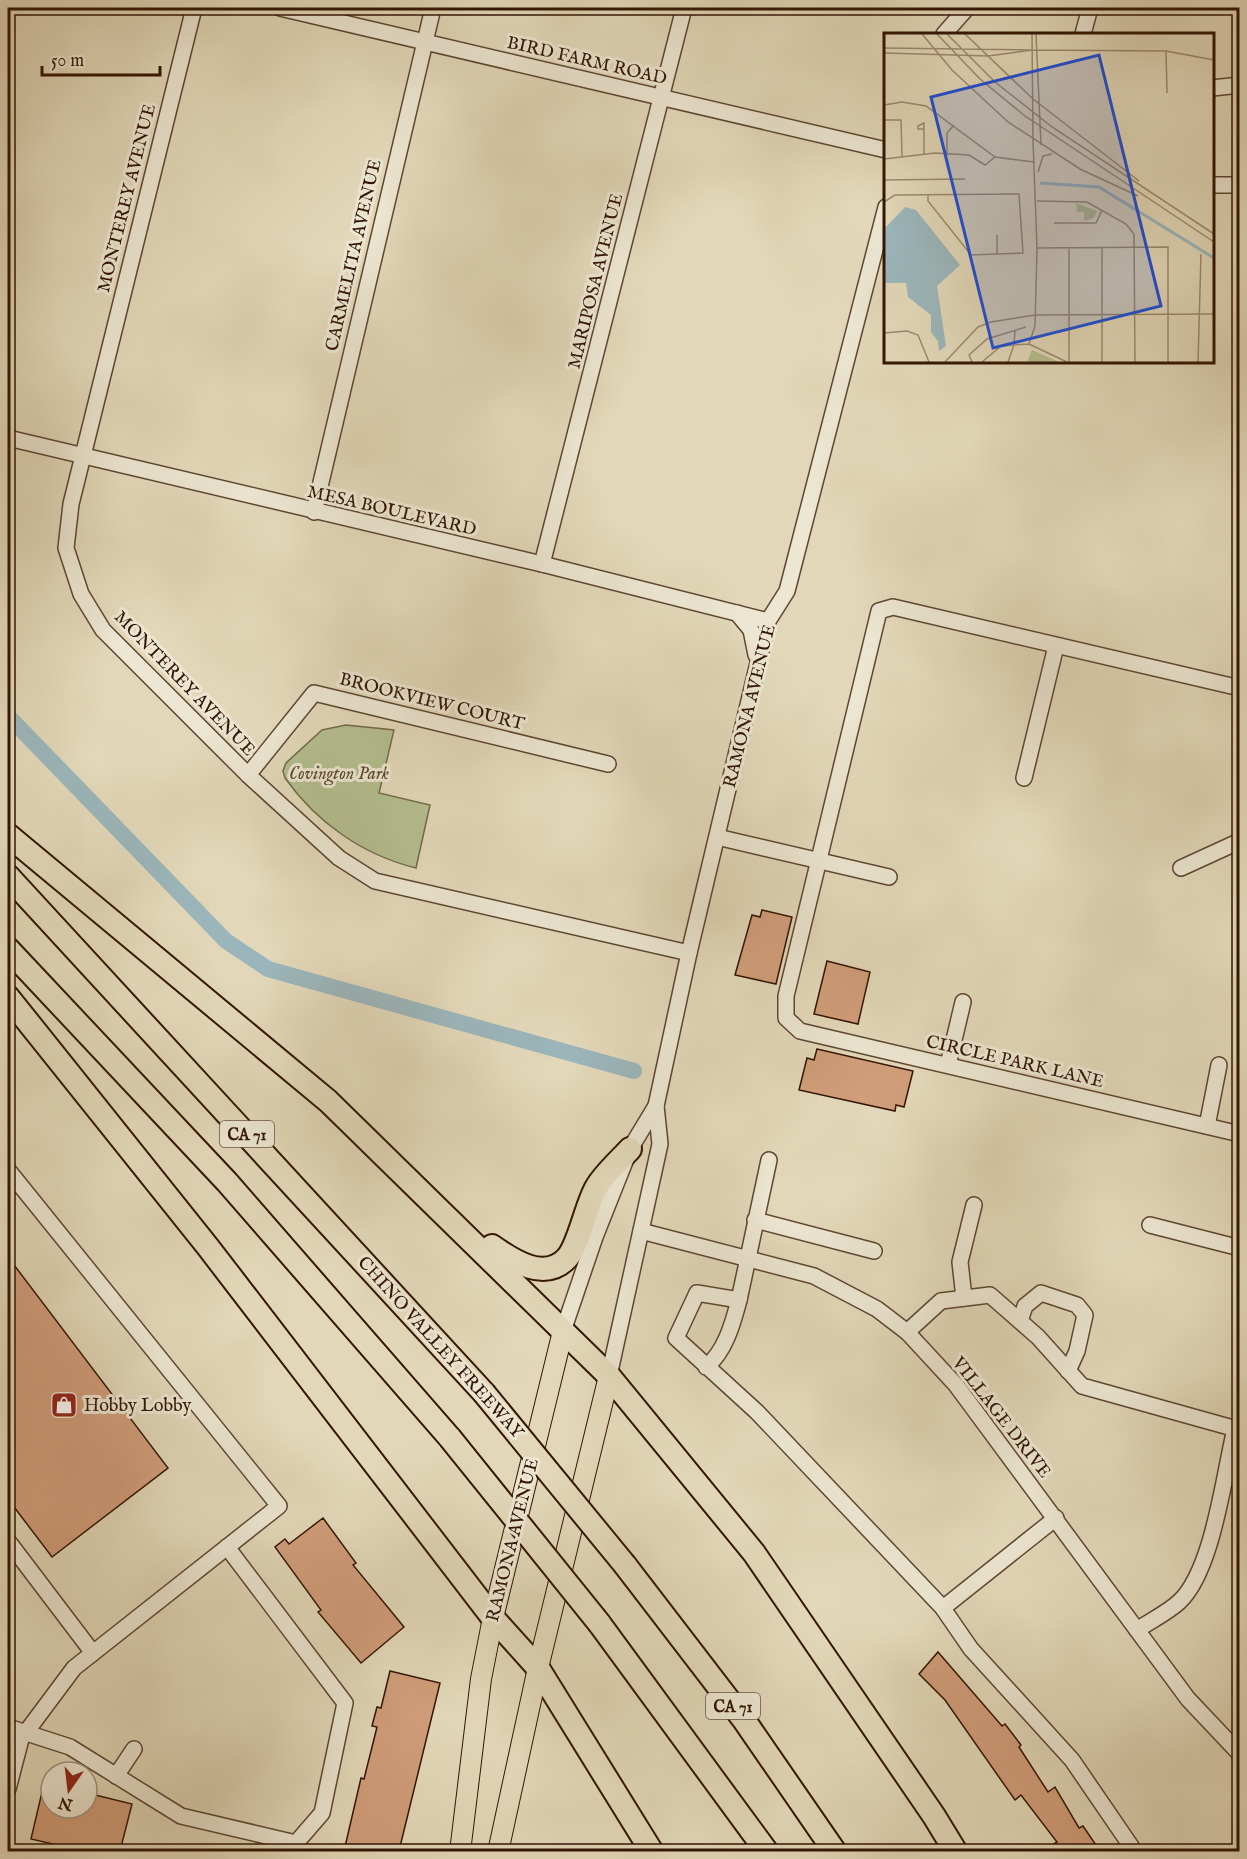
<svg xmlns="http://www.w3.org/2000/svg" width="1247" height="1859" font-family="'IM FELL English',serif">
<rect width="100%" height="100%" fill="#e2d8b9"/>
<filter id="stains"><feTurbulence type="fractalNoise" baseFrequency=".00333" numOctaves="4"/><feColorMatrix values="0 0 0 0 .2 0 0 0 0 .09 0 0 0 0 .02 0 0 0 .5 -.17"/></filter>
<radialGradient id="worn" r=".72"><stop offset=".6" stop-color="#630" stop-opacity="0"/><stop offset="1" stop-color="#630" stop-opacity=".3"/></radialGradient>
<path fill="#b4be8f" stroke="#736a4a" stroke-width="1.5" d="M346 725 394 730 379 793 430 805 416 868C363 855 317 823 285 778L283 771 286 763 322 730Z"/>
<g fill="none" stroke-linecap="round" stroke-linejoin="round">
<polyline stroke="#9bb6bb" stroke-width="16" points="8,716 226,941 268,969 634,1071"/>
</g>
<g fill="#d19d7a" stroke="#321504" stroke-width="1.5">
<polygon points="762,910 792,917 776,984 735,975 752,915 760,917"/>
<polygon points="827,961 870,972 858,1024 814,1014"/>
<polygon points="817,1049 913,1071 904,1107 896,1105 895,1111 799,1090 807,1058 814,1060"/>
<polygon points="8,1257 168,1468 52,1557 8,1499"/>
<polygon points="323,1518 356,1563 353,1565 404,1627 361,1663 318,1612 321,1610 275,1547 285,1539 289,1544"/>
<polygon points="938,1652 1002,1726 1005,1724 1021,1745 1019,1747 1048,1792 1055,1787 1079,1828 1083,1826 1100,1851 1043,1851 1057,1842 1021,1795 1015,1800 945,1700 919,1674"/>
<polygon points="390,1671 440,1683 399,1851 344,1851 361,1778 364,1779 377,1727 372,1726 377,1707 381,1708"/>
<polygon points="46,1775 51,1776 51,1808 87,1808 87,1793 132,1804 120,1851 83,1851 31,1839"/>
</g>
<g fill="none" stroke-linecap="round" stroke-linejoin="round">
<defs>
<g id="minor">
<polyline points="194,8 71,504 66,548 81,594 103,630 248,775 339,858 375,881 689,953"/>
<polyline points="280,8 886,150"/>
<polyline points="944,34 967,8"/>
<polyline points="1083,34 1090,8"/>
<polyline points="1212,88 1240,85"/>
<polyline points="1212,185 1240,185"/>
<polyline points="8,438 542,564 768,621"/>
<polyline points="314,512 433,8"/>
<polyline points="542,564 684,8"/>
<polyline points="737,613 751,630 756,655"/>
<polyline points="1240,688 893,607 879,611 786,996 786,1018 800,1031 1240,1134"/>
<polyline points="248,775 314,693 608,764"/>
<polyline points="1024,778 1056,646"/>
<polyline points="717,837 889,877"/>
<polyline points="1181,868 1240,841"/>
<polyline points="948,1065 963,1002"/>
<polyline points="1207,1126 1219,1065"/>
<polyline points="8,1170 279,1506 74,1668 21,1739 8,1789"/>
<polyline points="755,1220 874,1251"/>
<polyline points="1150,1225 1240,1248"/>
<polyline points="641,1231 814,1276 877,1309 907,1332 956,1385 1188,1699 1240,1754"/>
<polyline points="964,1298 960,1262 974,1205"/>
<polyline points="739,1300 769,1160"/>
<polyline points="1020,1321 1025,1306 1041,1293 1077,1305 1085,1315 1077,1351 1068,1371"/>
<polyline points="563,1331 595,1237 630,1149 656,1106"/>
<polyline points="907,1332 941,1301 990,1295 1038,1337 1082,1386 1240,1430"/>
<path d="M706 1367C725 1352 733 1323 739 1300L697 1293 676 1338 757 1412 942 1607 971 1649 1072 1760 1135 1852"/>
<polyline points="609,1376 660,1144 656,1106 689,953 768,621 787,591 886,207"/>
<polyline points="8,1541 93,1653"/>
<polyline points="943,1608 1056,1518"/>
<path d="M1137 1630C1150 1621 1167 1613 1179 1602 1213 1571 1224 1474 1235 1429"/>
<polyline points="8,1727 70,1747 181,1816 296,1843 322,1813 345,1703 227,1547"/>
<polyline points="116,1776 134,1749"/>
</g>
<g id="major">
<polyline points="460,1852 481,1679 493,1618 563,1331"/>
<polyline points="498,1852 538,1668 609,1376"/>
</g>
<g id="highway">
<polyline points="8,835 328,1101 609,1376 754,1553 934,1816 956,1852"/>
<polyline points="8,876 484,1393"/>
<polyline points="8,949 227,1182 450,1438"/>
<polyline points="8,997 208,1247 493,1618 538,1668 652,1852"/>
<path d="M492 1246C513 1261 545 1282 567 1258 579 1245 586 1205 596 1188 604 1174 619 1161 630 1149"/>
<polyline points="625,1565 744,1720 835,1852"/>
<polyline points="599,1623 767,1852"/>
</g>
</defs>
<use href="#minor" stroke="#5e4631" stroke-width="18"/>
<use href="#major" stroke="#321504" stroke-width="22"/>
<use href="#highway" stroke="#321504" stroke-width="26"/>
<use href="#minor" stroke="#ece6d2" stroke-width="15"/>
<use href="#major" stroke="#e2d8b9" stroke-width="20"/>
<use href="#highway" stroke="#e2d8b9" stroke-width="22"/>
<defs>
<g id="highway-bridge">
<polyline points="484,1393 625,1565"/>
<polyline points="450,1438 599,1623"/>
</g>
</defs>
<use href="#highway-bridge" stroke="#321504" stroke-width="26" stroke-linecap="butt"/>
<use href="#highway-bridge" stroke="#e2d8b9" stroke-width="22"/>
</g>
<defs>
<symbol id="shop-square" viewBox="-11 -11 22 22"><rect x="-9" y="-9" width="18" height="18" rx="4" fill="#8f2418" stroke="#ece6d2"/><path d="M-5-2.5h2.3a2.7 3.5 0 0 1 5.4 0H5L5.5 6h-11ZM-1.5-2.5h3a1.5 2.3 0 0 0-3 0Z" fill="#fff"/></symbol>
</defs>
<g fill-rule="evenodd">
<use href="#shop-square" x="49" y="1390" width="30" height="30"/>
</g>
<g text-anchor="middle" stroke-width="6" stroke-linejoin="round" paint-order="stroke">
<g fill="#ece6d2" stroke="#6a5442" stroke-width="1.5">
<rect x="220" y="1121" width="54" height="26" rx="4.5"/>
<rect x="706" y="1693" width="54" height="26" rx="4.5"/>
</g>
<g font-size="16" font-weight="bold" fill="#321504">
<text x="247" y="1140">CA 71</text>
<text x="733" y="1712">CA 71</text>
</g>
<g font-size="18" fill="#321504" stroke="#ece6d2">
<text transform="translate(587 60) rotate(13)" y="6">BIRD FARM ROAD</text>
<text transform="translate(126 198) rotate(-76)" y="6">MONTEREY AVENUE</text>
<text transform="translate(353 255) rotate(-77)" y="6">CARMELITA AVENUE</text>
<text transform="translate(595 281) rotate(-76)" y="6">MARIPOSA AVENUE</text>
<text transform="translate(392 510) rotate(13)" y="6">MESA BOULEVARD</text>
<text transform="translate(185 683) rotate(46)" y="6">MONTEREY AVENUE</text>
<text transform="translate(432 701) rotate(14)" y="6">BROOKVIEW COURT</text>
<text transform="translate(749 706) rotate(-76)" y="6">RAMONA AVENUE</text>
<text transform="translate(1015 1061) rotate(13)" y="6">CIRCLE PARK LANE</text>
<text transform="translate(441 1347) rotate(48)" y="6">CHINO VALLEY FREEWAY</text>
<text transform="translate(1002 1417) rotate(52)" y="6">VILLAGE DRIVE</text>
<text transform="translate(512 1540) rotate(-76)" y="6">RAMONA AVENUE</text>
</g>
<g font-size="18" font-style="italic" fill="#59482e" stroke="#ece6d2">
<text x="339" y="779">Covington Park</text>
</g>
<g font-size="18" fill="#321504" stroke="#ece6d2" text-anchor="start">
<text x="84" y="1411">Hobby Lobby</text>
</g>
</g>
<g transform="translate(884 33)">
<rect width="330" height="330" fill="#e2d8b9"/>
<path d="M192 170 213 178 210 185 200 188V179H193ZM148 317 175 329H143Z" fill="#b4be8f"/>
<path d="M21 174 32 177 76 232 53 253 62 313 55 318 54 308 47 299V282L24 264 22 250H0V196Z" fill="#9bb6bb"/>
<path fill="none" stroke="#9bb6bb" stroke-width="3" d="M156 150 215 154 330 225"/>
<path fill="none" stroke="#9c8a71" stroke-width="1.5" d="M38 1 68 37 124 89 196 136 254 163M53 1 96 46 141 83 330 209M63 1 111 49 168 94 330 201M81 1 149 66 255 148M148 1 149 108M152 1 157 112M0 15 148 17M282 18 283 60M0 20 104 23 148 17 282 18 330 27M0 72 18 69 42 73 111 124 150 129M0 87H17L18 123M40 96H34V93L40 90V122M63 122V100L70 92M0 126 51 120 85 122 101 132 111 124M154 139 159 123 168 121M0 147 81 146M153 168 203 169 242 191 250 201 251 329M0 169 11 162 135 161 139 220 87 222 44 168V162M170 190H212L218 177M113 202V221M153 215 284 214V329M0 300 23 298 34 302 45 329M145 311 151 293 153 215 149 108M145 311 183 329M61 329 94 294 107 289 151 282 330 281M88 329 85 322 103 306 142 294M98 329 117 313 130 312 131 298M124 329 130 312 145 311M185 329V215M218 329V214M314 329 317 221"/>
<path fill="#1d4ed8" fill-opacity="0.15" stroke="#1d4ed8" stroke-width="3" d="M215 22 277 273 109 315 47 64Z"/>
<rect width="330" height="330" fill="none" stroke="#321504" stroke-width="3"/>
</g>
<rect width="1247" height="1859" fill="none" stroke="#e2d8b9" stroke-width="30"/>
<rect x="9" y="9" width="1229" height="1841" fill="none" stroke="#321504" stroke-width="3"/>
<rect x="15" y="15" width="1217" height="1829" fill="none" stroke="#321504" stroke-width="1.5"/>
<g transform="translate(69 1790) rotate(194)"><circle r="28" fill="#ece6d2" stroke="#a29280" stroke-width="1.5"/>
<path d="M0-4.5L10 22L0 15L-10 22Z" fill="#8f2418"/>
<text y="-9" font-size="16" font-weight="bold" text-anchor="middle" fill="#321504">N</text>
</g>
<path d="M42 66v9h118v-9" fill="none" stroke="#321504" stroke-width="3"/>
<text x="51" y="66" font-size="18" fill="#321504" stroke="#ece6d2" stroke-width="4.5" paint-order="stroke">50 m</text>
<rect width="100%" height="100%" filter="url(#stains)"/>
<rect width="100%" height="100%" fill="url(#worn)"/>
</svg>
